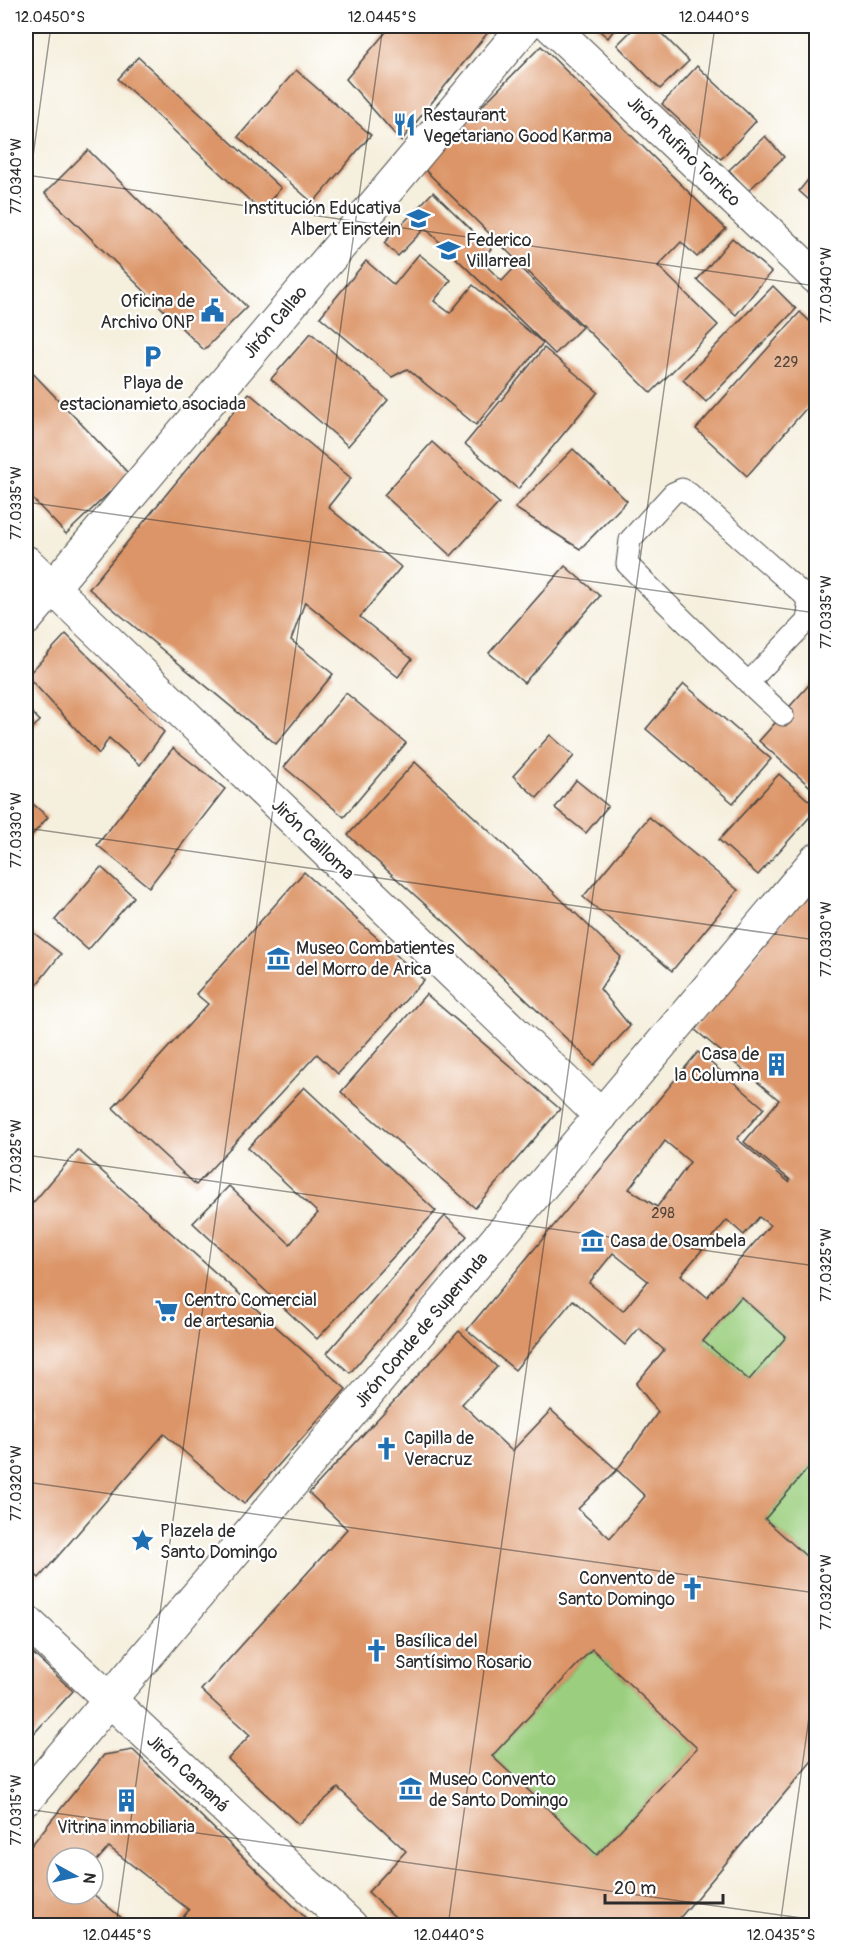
<svg xmlns="http://www.w3.org/2000/svg" width="842" height="1951" font-family="Pangolin,sans-serif">
<rect width="100%" height="100%" fill="#fff"/>
<filter id="ink" filterUnits="userSpaceOnUse"><feTurbulence type="fractalNoise" baseFrequency=".0167" numOctaves="2"/><feDisplacementMap in="SourceGraphic" scale="12" xChannelSelector="R" yChannelSelector="G"/><feConvolveMatrix kernelMatrix="1 2 1 2 8 2 1 2 1" color-interpolation-filters="sRGB"/></filter>
<filter id="wash" filterUnits="userSpaceOnUse"><feTurbulence type="fractalNoise" baseFrequency=".008" numOctaves="4" result="noise"/><feDisplacementMap in="SourceGraphic" scale="24" xChannelSelector="R" yChannelSelector="G"/><feGaussianBlur stdDeviation="1.35" result="paint"/><feColorMatrix in="noise" values="0 0 0 0 0 0 0 0 0 0 0 0 0 0 0 0 0 1.4 0 .05"/><feComposite in="paint" operator="in"/></filter>
<g filter="url(#wash)">
<rect width="100%" height="100%" fill="#f5efdd"/>
<g fill="#9bcf7f" stroke="#637d55" stroke-width="1.5">
<polygon points="741,1297 786,1337 749,1380 703,1341"/>
<polygon points="816,1459 816,1565 765,1519"/>
<polygon points="592,1649 697,1748 597,1855 492,1756"/>
</g>
<g id="blocks">
<g fill="#dc9567" fill-rule="evenodd">
<polygon points="391,26 493,26 401,141 346,79"/>
<polygon points="594,26 617,26 608,38"/>
<polygon points="636,26 654,26 689,61 660,89 617,45"/>
<polygon points="541,46 726,229 697,257 681,242 658,266 718,325 651,393 422,167"/>
<polygon points="138,57 281,188 261,211 118,79"/>
<polygon points="697,66 756,121 721,159 662,104"/>
<polygon points="296,70 371,135 313,203 238,137"/>
<polygon points="765,136 784,157 748,191 729,170"/>
<polygon points="88,150 247,307 204,350 45,193"/>
<polygon points="816,170 816,206 799,191"/>
<polygon points="433,192 491,249 480,260 502,281 517,265 582,327 555,354 425,228 398,256 384,243"/>
<polygon points="732,238 771,272 736,315 697,280"/>
<polygon points="419,254 451,280 434,301 450,313 473,285 543,343 476,425 407,369 392,377 320,317 366,261 394,285"/>
<polygon points="773,286 796,309 706,402 683,380"/>
<polygon points="800,312 816,327 816,412 809,405 747,476 696,429"/>
<polygon points="311,333 388,400 348,446 271,379"/>
<polygon points="544,348 598,392 518,489 465,444"/>
<polygon points="26,366 129,474 66,534 26,492"/>
<polygon points="249,393 351,478 328,507 401,567 360,617 412,659 398,677 305,602 291,640 333,674 276,744 89,589"/>
<polygon points="432,442 499,503 451,556 384,495"/>
<polygon points="573,449 627,501 580,549 515,508"/>
<polygon points="565,566 600,596 524,683 489,653"/>
<polygon points="66,634 164,732 140,765 109,738 99,754 27,676"/>
<polygon points="816,677 816,792 759,741"/>
<polygon points="684,684 771,759 733,803 646,729"/>
<polygon points="346,693 406,743 344,817 284,767"/>
<polygon points="26,706 40,721 26,734"/>
<polygon points="550,735 574,756 537,798 513,776"/>
<polygon points="173,748 225,789 149,887 97,845"/>
<polygon points="415,762 515,855 621,957 600,989 630,1026 594,1065 448,925 348,835"/>
<polygon points="779,774 816,807 816,810 758,875 719,840"/>
<polygon points="576,780 608,806 586,833 555,808"/>
<polygon points="26,798 48,817 26,842"/>
<polygon points="649,817 738,890 672,971 583,897"/>
<polygon points="101,867 134,897 88,950 55,920"/>
<polygon points="304,872 424,980 338,1074 317,1054 196,1185 113,1108 208,1004 196,994"/>
<path d="M816 881V1459L765 1519 816 1565V1756L673 1926H405L368 1892 406 1851 338 1788 298 1824 228 1759 250 1735 201 1690 347 1529 309 1493 459 1331 497 1367 462 1404 512 1451 551 1410 617 1470 578 1509 610 1538 645 1496 617 1470 658 1412 636 1384 664 1350 639 1328 625 1345 573 1300 515 1370 467 1330 698 1052 764 1108 737 1139 789 1182 790 1180 744 1142 779 1100 694 1029ZM665 1141 690 1162 657 1207 629 1189ZM759 1217 770 1225 707 1297 681 1275 727 1220 744 1235ZM613 1253 648 1281 623 1311 589 1283ZM741 1297 786 1337 749 1380 703 1341ZM592 1649 697 1748 597 1855 492 1756Z"/>
<polygon points="26,927 61,954 26,998"/>
<polygon points="426,994 560,1109 475,1208 341,1092"/>
<polygon points="304,1087 436,1211 317,1339 193,1223 229,1186 290,1244 318,1213 248,1148"/>
<polygon points="78,1150 346,1389 244,1504 164,1434 39,1578 26,1566 26,1211"/>
<polygon points="445,1216 467,1236 350,1373 327,1353"/>
<polygon points="26,1647 73,1691 26,1742"/>
<polygon points="133,1750 314,1926 175,1926 189,1910 109,1847 93,1865 93,1858 57,1858 57,1894 93,1894 131,1926 26,1926 26,1852 104,1755"/>
</g>
</g>
</g>
<g filter="url(#ink)">
<use href="#blocks" fill-opacity="0" stroke="#494846" stroke-width="1.5"/>
<g fill="none" stroke-linecap="round" stroke-linejoin="round">
<defs>
<path id="lane" d="M748 683 807 621 809 607 805 596 690 494 682 489 673 493 630 540 627 564C678 615 729 666 783 715"/>
<g id="street">
<polyline points="551,26 816,277"/>
<polyline points="26,562 601,1116"/>
<polyline points="26,619 525,26"/>
<polyline points="26,1621 351,1926"/>
<polyline points="26,1799 816,860"/>
</g>
</defs>
<use href="#lane" stroke="#494846" stroke-width="23"/>
<use href="#street" stroke="#494846" stroke-width="35"/>
<use href="#lane" stroke="#fff" stroke-width="21"/>
<use href="#street" stroke="#fff" stroke-width="33"/>
</g>
</g>
<path fill="none" stroke="#2b2b2b" stroke-width="1.5" stroke-opacity="0.45" d="M26 175 816 286M26 207 51 26M26 502 816 613M26 828 816 940M26 1155 816 1266M26 1482 816 1593M26 1809 816 1920M116 1926 383 26M448 1926 715 26M780 1926 816 1667"/>
<defs>
<symbol id="restaurant-bare" viewBox="-9 -9 18 18"><path d="M-5-6h1v4h1v-4h1v4h1v-4h1v5L-1.5 .5V6h-2V.5L-5-1ZM5-6V6H3V1.5H1.5Q1.5-4 5-6Z" fill="#1f6fb2" stroke="#fff" stroke-width="2.5" paint-order="stroke"/></symbol>
<symbol id="school-bare" viewBox="-9 -9 18 18"><path d="M0-5L7-2L0 1L-7-2ZM-4 1L0 2.5L4 1V4Q0 6-4 4Z" fill="#1f6fb2" stroke="#fff" stroke-width="2.5" paint-order="stroke"/></symbol>
<symbol id="civic-bare" viewBox="-9 -9 18 18"><path d="M-.6-6.5H3V-4.5H.6V-3L4-1V1h2V6H-6V1h2V-1L-.6-3ZM-1.2 2.5V6h2.4V2.5Z" fill="#1f6fb2" stroke="#fff" stroke-width="2.5" paint-order="stroke"/></symbol>
<symbol id="parking-bare" viewBox="-9 -9 18 18"><path d="M-3.5-5.5H1a3.5 3.5 0 0 1 0 7H-1V5.5H-3.5ZM-1-3.4V-.6H.8a1.4 1.4 0 0 0 0-2.8Z" fill="#1f6fb2" stroke="#fff" stroke-width="2.5" paint-order="stroke"/></symbol>
<symbol id="museum-bare" viewBox="-9 -9 18 18"><path d="M0-6L6-3V-2H-6V-3ZM-5-1h2V3h-2ZM-1-1h2V3h-2ZM3-1h2V3H3ZM-6 4H6V6H-6Z" fill="#1f6fb2" stroke="#fff" stroke-width="2.5" paint-order="stroke"/></symbol>
<symbol id="building-bare" viewBox="-9 -9 18 18"><path d="M-4-6H4V6H1V3H-1V6H-4ZM-2.5-4.3h1.7v1.8h-1.7ZM.8-4.3h1.7v1.8H.8ZM-2.5-1h1.7V.8h-1.7ZM.8-1h1.7V.8H.8Z" fill="#1f6fb2" stroke="#fff" stroke-width="2.5" paint-order="stroke"/></symbol>
<symbol id="supermarket-bare" viewBox="-9 -9 18 18"><path d="M-6-5.5h2.5l.6 2H6L4.5 2H-2.5L-4.4-4H-6ZM-1.5 3.2a1.3 1.3 0 1 0 .1 0ZM3 3.2a1.3 1.3 0 1 0 .1 0Z" fill="#1f6fb2" stroke="#fff" stroke-width="2.5" paint-order="stroke"/></symbol>
<symbol id="church-bare" viewBox="-9 -9 18 18"><path d="M-1.2-6h2.4v3.5h3.3v2.4h-3.3V6h-2.4V-.1h-3.3v-2.4h3.3Z" fill="#1f6fb2" stroke="#fff" stroke-width="2.5" paint-order="stroke"/></symbol>
<symbol id="sight-bare" viewBox="-9 -9 18 18"><path d="M0-6L1.8-2.2L6-1.7L2.9 1.2L3.7 5.4L0 3.3L-3.7 5.4L-2.9 1.2L-6-1.7L-1.8-2.2Z" fill="#1f6fb2" stroke="#fff" stroke-width="2.5" paint-order="stroke"/></symbol>
</defs>
<g fill-rule="evenodd">
<use href="#restaurant-bare" x="388" y="108" width="33" height="33"/>
<use href="#school-bare" x="402" y="202" width="33" height="33"/>
<use href="#school-bare" x="432" y="234" width="33" height="33"/>
<use href="#civic-bare" x="196" y="294" width="33" height="33"/>
<use href="#parking-bare" x="136" y="340" width="33" height="33"/>
<use href="#museum-bare" x="262" y="942" width="33" height="33"/>
<use href="#building-bare" x="760" y="1048" width="33" height="33"/>
<use href="#museum-bare" x="576" y="1224" width="33" height="33"/>
<use href="#supermarket-bare" x="150" y="1294" width="33" height="33"/>
<use href="#church-bare" x="370" y="1432" width="33" height="33"/>
<use href="#sight-bare" x="126" y="1524" width="33" height="33"/>
<use href="#church-bare" x="676" y="1572" width="33" height="33"/>
<use href="#church-bare" x="360" y="1634" width="33" height="33"/>
<use href="#museum-bare" x="394" y="1772" width="33" height="33"/>
<use href="#building-bare" x="110" y="1784" width="33" height="33"/>
</g>
<g text-anchor="middle" stroke-width="4.5" stroke-linejoin="round" paint-order="stroke">
<g font-size="15" fill="#57463a">
<text x="786" y="367">229</text>
<text x="663" y="1218">298</text>
</g>
<g font-size="18" fill="#2b2b2b" stroke="#fff" text-anchor="start">
<text x="423" y="121">Restaurant<tspan x="423" dy="21">Vegetariano Good Karma</tspan></text>
<text x="401" y="214" text-anchor="end">Institución Educativa<tspan x="401" dy="21">Albert Einstein</tspan></text>
<text x="466" y="246">Federico<tspan x="466" dy="21">Villarreal</tspan></text>
<text x="195" y="307" text-anchor="end">Oficina de<tspan x="195" dy="21">Archivo ONP</tspan></text>
<text x="153" y="389" text-anchor="middle">Playa de<tspan x="153" dy="21">estacionamieto asociada</tspan></text>
<text x="296" y="954">Museo Combatientes<tspan x="296" dy="21">del Morro de Arica</tspan></text>
<text x="759" y="1060" text-anchor="end">Casa de<tspan x="759" dy="21">la Columna</tspan></text>
<text x="610" y="1247">Casa de Osambela</text>
<text x="184" y="1306">Centro Comercial<tspan x="184" dy="21">de artesania</tspan></text>
<text x="404" y="1444">Capilla de<tspan x="404" dy="21">Veracruz</tspan></text>
<text x="160" y="1537">Plazela de<tspan x="160" dy="21">Santo Domingo</tspan></text>
<text x="675" y="1584" text-anchor="end">Convento de<tspan x="675" dy="21">Santo Domingo</tspan></text>
<text x="395" y="1647">Basílica del<tspan x="395" dy="21">Santísimo Rosario</tspan></text>
<text x="429" y="1785">Museo Convento<tspan x="429" dy="21">de Santo Domingo</tspan></text>
<text x="126" y="1833" text-anchor="middle">Vitrina inmobiliaria</text>
</g>
<g font-size="18" fill="#2b2b2b" stroke="#fff">
<text transform="translate(684 151) rotate(44)" y="6">Jirón Rufino Torrico</text>
<text transform="translate(275 322) rotate(-50)" y="6">Jirón Callao</text>
<text transform="translate(313 839) rotate(44)" y="6">Jirón Cailloma</text>
<text transform="translate(421 1330) rotate(-50)" y="6">Jirón Conde de Superunda</text>
<text transform="translate(188 1773) rotate(43)" y="6">Jirón Camaná</text>
</g>
</g>
<rect width="842" height="1951" fill="none" stroke="#fff" stroke-width="66"/>
<g transform="translate(75 1876) rotate(98)"><circle r="28" fill="#ffffff" stroke="#aaaaaa" stroke-width="1.5"/>
<path d="M0-4.5L10 22L0 15L-10 22Z" fill="#1f6fb2"/>
<text y="-9" font-size="16" font-weight="bold" text-anchor="middle" fill="#2b2b2b">N</text>
</g>
<path d="M605 1894v9h118v-9" fill="none" stroke="#2b2b2b" stroke-width="3"/>
<text x="614" y="1894" font-size="18" fill="#2b2b2b" stroke="#ffffff" stroke-width="4.5" paint-order="stroke">20 m</text>
<rect x="33" y="33" width="776" height="1885" fill="none" stroke="#2b2b2b" stroke-width="2"/>
<g font-size="15" text-anchor="middle" fill="#2b2b2b">
<text x="50" y="22">12.0450°S</text>
<text x="382" y="22">12.0445°S</text>
<text x="714" y="22">12.0440°S</text>
<text transform="translate(16 176) rotate(-90)" y="5">77.0340°W</text>
<text transform="translate(826 285) rotate(-90)" y="5">77.0340°W</text>
<text transform="translate(16 503) rotate(-90)" y="5">77.0335°W</text>
<text transform="translate(826 612) rotate(-90)" y="5">77.0335°W</text>
<text transform="translate(16 830) rotate(-90)" y="5">77.0330°W</text>
<text transform="translate(826 939) rotate(-90)" y="5">77.0330°W</text>
<text transform="translate(16 1156) rotate(-90)" y="5">77.0325°W</text>
<text transform="translate(826 1265) rotate(-90)" y="5">77.0325°W</text>
<text transform="translate(16 1483) rotate(-90)" y="5">77.0320°W</text>
<text transform="translate(826 1592) rotate(-90)" y="5">77.0320°W</text>
<text transform="translate(16 1810) rotate(-90)" y="5">77.0315°W</text>
<text x="117" y="1940">12.0445°S</text>
<text x="449" y="1940">12.0440°S</text>
<text x="781" y="1940">12.0435°S</text>
</g>
</svg>
